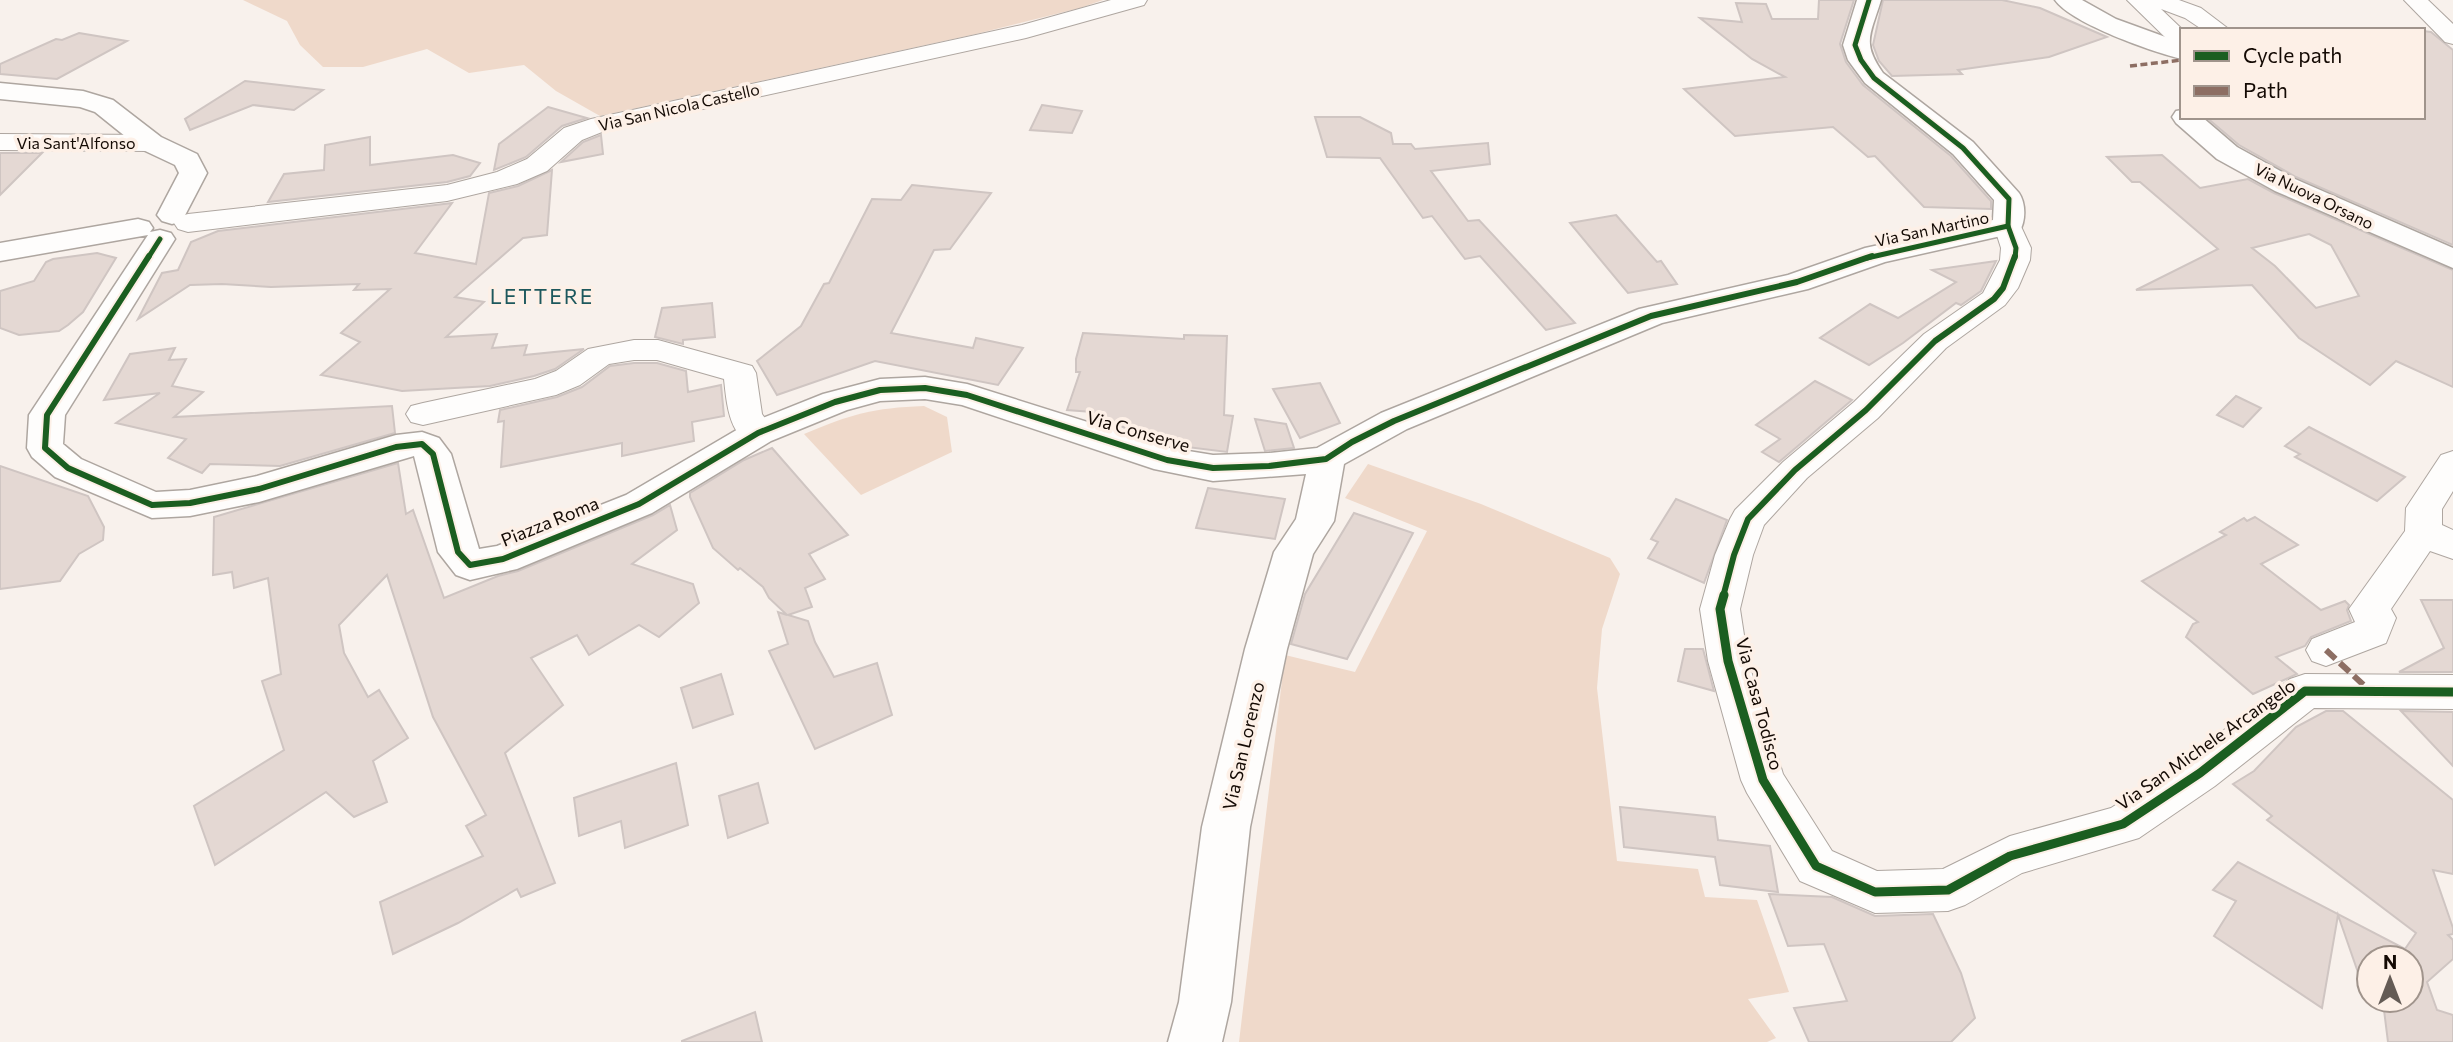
<svg xmlns="http://www.w3.org/2000/svg" width="2453" height="1042" font-family="Commissioner,sans-serif">
<rect width="100%" height="100%" fill="#f8f1ec"/>
<g fill="#efd9ca">
<polygon points="243,0 1103,0 1080,8 976,34 600,116 556,91 524,65 469,73 427,49 363,67 323,67 300,45 287,21"/>
<path d="M924 406 947 417 952 452 861 495 804 434C851 414 873 408 924 406Z"/>
<polygon points="1368,464 1481,504 1610,558 1620,574 1602,629 1597,688 1617,861 1698,869 1705,897 1757,900 1789,992 1748,999 1776,1038 1767,1042 1239,1042 1285,655 1355,672 1427,531 1345,498"/>
</g>
<g fill="#e4d8d3" stroke="#cfc5c2" stroke-width="2" fill-rule="evenodd">
<polygon points="1819,0 1854,0 1840,44 1846,62 1863,85 1951,156 1991,201 1991,209 1924,207 1875,156 1868,157 1833,127 1735,136 1684,89 1785,77 1752,59 1700,18 1742,22 1736,3 1766,4 1772,19 1818,19"/>
<polygon points="1883,0 2002,0 2040,8 2107,37 2049,57 1958,70 1962,74 1892,76 1879,61 1873,45"/>
<polygon points="2423,31 2431,32 2453,50 2453,245 2296,177 2239,145 2206,117 2423,117"/>
<polygon points="79,33 127,41 57,79 0,74 0,64 56,39 62,40"/>
<polygon points="245,81 323,90 294,110 253,105 190,130 185,119"/>
<polygon points="1042,105 1082,111 1072,133 1030,130"/>
<polygon points="548,107 587,118 562,126 526,157 494,170 499,144"/>
<polygon points="1315,117 1360,117 1391,133 1393,144 1411,144 1415,149 1488,143 1490,164 1431,171 1468,221 1479,220 1575,323 1546,330 1480,256 1465,259 1432,216 1423,218 1380,158 1327,157"/>
<polygon points="601,135 603,154 561,162 583,142"/>
<polygon points="370,137 370,165 453,155 480,163 470,176 447,182 268,202 284,174 324,170 325,145"/>
<polygon points="0,153 42,153 0,195"/>
<path d="M2162 155 2200 188 2248 179 2274 193 2453 270V387L2396 361 2370 385 2299 338 2252 285 2136 290 2218 249 2140 182H2132L2107 157ZM2309 234 2331 245 2359 296 2316 308 2275 266 2252 248Z"/>
<polygon points="552,170 547,235 523,238 455,297 484,302 446,337 497,334 492,348 527,345 524,355 584,349 555,369 534,376 490,386 402,391 321,375 360,342 341,333 390,289 354,290 359,284 271,287 222,284 190,285 138,319 162,273 178,270 191,242 218,231 452,203 415,253 476,264 489,193 518,186"/>
<polygon points="912,185 991,193 950,249 934,250 891,333 973,348 976,338 1023,348 998,385 875,361 777,395 757,361 801,326 824,284 829,283 872,199 901,200"/>
<polygon points="1616,215 1657,262 1661,261 1677,284 1628,293 1570,223"/>
<polygon points="97,253 116,258 83,312 68,325 59,331 19,335 0,328 0,291 34,281 46,262 53,259"/>
<polygon points="1996,261 1981,291 1961,305 1956,303 1903,343 1869,365 1820,338 1870,304 1898,318 1956,282 1932,270"/>
<polygon points="712,303 715,337 683,340 683,344 655,337 662,308"/>
<polygon points="1083,333 1184,339 1184,335 1227,336 1224,415 1233,416 1227,452 1171,445 1143,437 1093,412 1067,410 1080,372 1076,372 1076,359"/>
<polygon points="175,348 169,360 186,359 172,386 203,392 174,417 392,406 395,433 280,466 210,464 202,473 168,458 186,439 116,423 160,393 104,400 130,354"/>
<polygon points="634,363 657,363 686,371 688,392 721,385 724,416 692,422 694,441 622,456 622,443 501,467 504,421 498,422 500,410 557,397 582,387 610,366"/>
<polygon points="1815,381 1852,400 1779,462 1762,452 1780,439 1756,425"/>
<polygon points="1320,383 1340,423 1300,438 1273,389"/>
<polygon points="2236,396 2261,408 2243,427 2217,415"/>
<polygon points="1255,419 1286,424 1294,448 1265,451"/>
<polygon points="2309,427 2405,477 2377,501 2295,457 2300,454 2285,446"/>
<polygon points="772,448 848,535 809,554 825,579 805,588 812,607 788,615 808,621 815,642 834,677 877,663 892,715 815,749 769,651 788,644 778,612 787,615 769,598 763,587 740,568 738,570 713,548 690,497 690,493 744,460"/>
<polygon points="398,463 406,514 413,510 444,598 498,576 518,571 653,515 670,505 677,530 632,564 693,584 699,603 659,637 639,625 589,655 577,635 531,658 563,705 505,753 555,883 521,897 517,889 458,923 393,954 380,902 483,856 466,826 486,815 433,717 387,575 339,625 344,653 368,697 379,690 408,738 373,761 387,802 354,817 326,792 215,865 194,806 284,750 262,681 281,674 268,578 234,588 232,572 213,575 214,517"/>
<polygon points="0,466 88,496 104,527 103,540 79,554 60,581 0,589"/>
<polygon points="1208,488 1285,499 1275,539 1196,528"/>
<polygon points="1676,499 1727,520 1704,583 1648,558 1658,542 1651,539"/>
<polygon points="1354,513 1413,533 1347,659 1291,644 1305,594"/>
<polygon points="2255,517 2298,545 2261,564 2321,610 2345,601 2349,605 2347,610 2351,621 2311,637 2305,646 2276,657 2297,674 2253,694 2186,637 2193,624 2198,622 2142,581 2226,535 2220,532 2244,518 2247,521"/>
<polygon points="2421,600 2453,600 2453,672 2399,672 2444,648"/>
<polygon points="1685,649 1703,649 1714,691 1678,681"/>
<polygon points="721,674 733,714 693,728 681,688"/>
<path d="M2326 711H2343L2453 800V874L2433 870 2453 928V934L2448 935 2453 940V959L2427 982 2437 1010 2453 1015V1042H2388L2384 1010 2369 1004 2338 915 2322 1008 2214 936 2236 901 2213 890 2238 862 2405 949 2416 933 2267 820 2272 816 2233 784 2254 771 2296 727ZM2369 958H2411V1000H2369Z"/>
<polygon points="2401,711 2453,712 2453,766"/>
<polygon points="676,763 688,825 625,848 621,821 579,836 574,798"/>
<polygon points="758,783 768,823 728,838 719,796"/>
<polygon points="1620,807 1715,817 1718,840 1770,846 1778,892 1720,885 1715,857 1624,847"/>
<polygon points="1769,894 1832,897 1875,916 1933,914 1961,973 1975,1018 1951,1042 1809,1042 1794,1008 1847,1001 1824,944 1788,946"/>
<polygon points="755,1012 762,1042 682,1042 682,1041"/>
</g>
<g fill="none" stroke-linecap="round" stroke-linejoin="round">
<defs>
<g id="minor">
<polygon points="1111,0 1147,0 1144,5 1026,38 607,130 582,140 547,171 517,184 447,201 188,232 178,229 174,223 178,217 188,214 447,185 497,172 527,159 564,128 591,119 1022,25"/>
<polygon points="2127,0 2179,0 2201,8 2230,30 2203,30 2185,18 2161,9 2183,30 2182,48 2174,46"/>
<polygon points="2404,0 2428,0 2453,24 2453,44 2445,42"/>
<polygon points="0,134 151,135 160,137 164,143 160,149 151,151 0,150"/>
<polygon points="2008,217 2018,220 2031,248 2030,260 2018,288 2005,305 1946,348 1878,418 1807,478 1764,525 1753,555 1740,609 1748,661 1783,774 1832,851 1877,871 1943,869 2010,836 2111,808 2185,760 2290,679 2305,674 2453,675 2453,709 2314,708 2215,786 2139,838 2022,873 1965,905 1948,911 1875,913 1800,881 1747,793 1741,780 1708,661 1700,609 1715,555 1730,519 1735,510 1783,462 1854,402 1924,334 1983,293 2000,260 2001,248 1994,226 1998,220"/>
<path d="M634 340H658L752 366 756 373 762 414 775 433 770 441C730 452 727 407 724 379L657 360H634L609 364 580 385 556 395 423 425 411 422 406 414 411 406 423 403 535 379 556 371 588 349Z"/>
<polygon points="2453,451 2453,491 2442,509 2442,525 2453,530 2453,559 2430,551 2391,609 2396,618 2386,643 2326,666 2312,661 2306,650 2312,639 2355,622 2349,609 2405,531 2406,508 2441,455"/>
</g>
<g id="tertiary">
<path d="M1857 0H1881C1871 34 1861 42 1883 73L1973 142 2019 193C2026 203 2026 222 2019 232L1885 262 1808 289 1662 323 1407 429 1344 464 1334 521 1313 554 1287 649 1250 827 1231 1002 1222 1042H1168L1179 1002 1202 827 1245 649 1274 552 1296 519 1306 474 1213 481 1154 469 962 405 925 399 880 401 847 410 771 441 652 513 517 569 470 580 456 575 438 552 414 456 259 502 190 516 152 518 55 477 32 457 27 448 29 415 148 235 0 261V243L138 219 149 222 153 228 150 232 160 230 171 233 175 239 65 415 63 444 81 459 156 492 190 490 257 476 396 435 422 432 439 438 451 454 479 549 497 546 626 495 745 425 823 394 880 379 925 377 967 384 1170 448 1213 455 1269 453 1317 448 1381 413 1639 309 1788 275 1865 248 1993 220 1994 200 1953 154 1865 83 1848 60 1843 45Z"/>
<path d="M2055 0H2082L2116 19 2182 43V59C2153 52 2072 24 2055 0Z"/>
<polygon points="0,83 83,91 113,100 161,137 197,154 207,173 182,221 172,224 162,221 157,215 179,173 175,165 141,149 95,112 80,107 0,99"/>
<polygon points="2182,110 2182,117 2202,117 2237,147 2295,179 2453,248 2453,268 2275,191 2217,159 2176,123 2172,117 2176,111"/>
</g>
</defs>
<use href="#minor" stroke="#aea6a0" stroke-width="2"/>
<use href="#tertiary" stroke="#aea6a0" stroke-width="3"/>
<use href="#minor" fill="#fefdfc" fill-rule="evenodd"/>
<use href="#tertiary" fill="#fefdfc" fill-rule="evenodd"/>
<polyline stroke="#8d6e63" stroke-width="3.5" stroke-dasharray="7 3.5" stroke-linecap="butt" points="2130,66 2182,60"/>
<polyline stroke="#8d6e63" stroke-width="6" stroke-dasharray="13 6" stroke-linecap="butt" points="2326,650 2369,690"/>
<defs>
<g id="cycleway-far2">
<polyline points="1869,0 1855,45 1861,60 1874,78 1963,148 2009,199 2008,226 2016,248 2015,258"/>
<polyline points="148,258 160,239"/>
<polyline points="1867,258 2008,226"/>
</g>
<g id="cycleway-far1">
<polyline points="149,256 47,415 45,448 68,468 152,505 190,503 259,489 396,447 422,444 433,454 458,552 470,565 503,559 639,504 758,433 835,402 880,390 925,388 967,395 1167,460 1213,468 1269,466 1326,459 1352,442 1394,421 1651,316 1797,282 1872,256"/>
<polyline points="1723,597 1734,555 1748,519 1795,470 1866,410 1935,341 1994,299 2003,288 2015,256"/>
</g>
<polyline id="cycleway" points="1724,595 1720,609 1728,661 1763,780 1816,866 1875,892 1948,890 2010,856 2123,824 2200,773 2305,691 2453,692"/>
</defs>
<use href="#cycleway-far2" stroke="#fdf0e7" stroke-width="8"/>
<use href="#cycleway-far1" stroke="#fdf0e7" stroke-width="10"/>
<use href="#cycleway" stroke="#fdf0e7" stroke-width="13"/>
<use href="#cycleway-far2" stroke="#1b5e20" stroke-width="5"/>
<use href="#cycleway-far1" stroke="#1b5e20" stroke-width="6"/>
<use href="#cycleway" stroke="#1b5e20" stroke-width="9"/>
</g>
<g text-anchor="middle" stroke-width="7" stroke-linejoin="round" paint-order="stroke">
<g font-size="16" fill="#140a04" stroke="#fdf0e7">
<text transform="translate(679 107) rotate(-13)" y="6">Via San Nicola Castello</text>
<text x="76" y="149">Via Sant'Alfonso</text>
<text transform="translate(2314 196) rotate(26)" y="6">Via Nuova Orsano</text>
<text transform="translate(1932 229) rotate(-12)" y="6">Via San Martino</text>
</g>
<g font-size="18" fill="#140a04" stroke="#fdf0e7">
<text transform="translate(1138 432) rotate(16)" y="6">Via Conserve</text>
<text transform="translate(550 522) rotate(-22)" y="6">Piazza Roma</text>
<text transform="translate(1759 704) rotate(75)" y="6">Via Casa Todisco</text>
<text transform="translate(2206 745) rotate(-35)" y="6">Via San Michele Arcangelo</text>
<text transform="translate(1244 746) rotate(-77)" y="6">Via San Lorenzo</text>
</g>
<g font-size="21" letter-spacing="2" fill="#1d585d" stroke="#fdf0e7">
<text x="542" y="304">LETTERE</text>
</g>
</g>
<rect x="2180" y="28" width="245" height="91" fill="#fdf0e7" stroke="#a0948c" stroke-width="2"/>
<rect x="2194" y="51" width="35" height="10" fill="#1b5e20" stroke="#a0948c" stroke-width="2"/>
<text x="2243" y="63" font-size="21" fill="#140a04">Cycle path</text>
<rect x="2194" y="86" width="35" height="10" fill="#8d6e63" stroke="#a0948c" stroke-width="2"/>
<text x="2243" y="98" font-size="21" fill="#140a04">Path</text>
<g transform="translate(2390 979)"><circle r="33" fill="#fdf0e7" stroke="#a0948c" stroke-width="2"/>
<path d="M0-5L12 26L0 18L-12 26Z" fill="#645b55"/>
<text y="-10" font-size="19" font-weight="bold" text-anchor="middle" fill="#140a04">N</text>
</g>
</svg>
